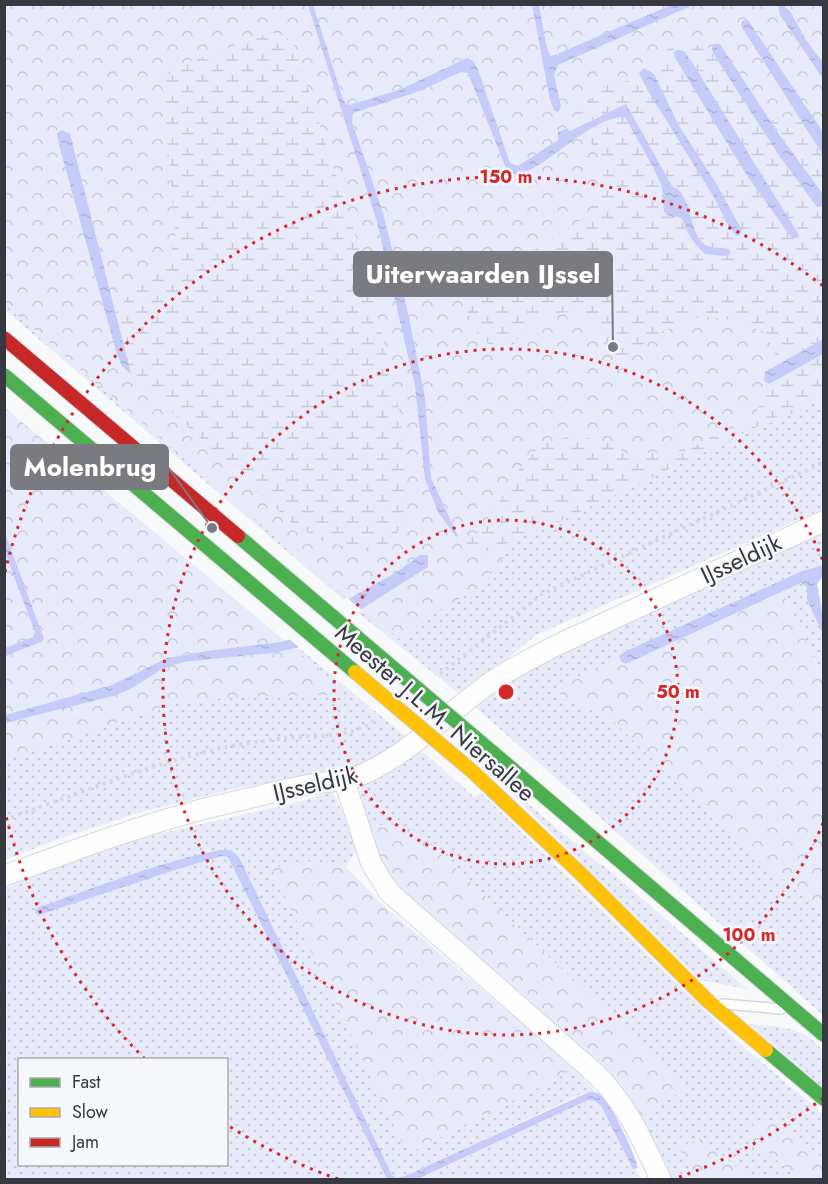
<svg xmlns="http://www.w3.org/2000/svg" width="828" height="1184" font-family="Jost,sans-serif">
<defs>
<pattern id="grass-dots" width="8" height="8" patternUnits="userSpaceOnUse" patternTransform="scale(1.5)"><rect width="8" height="8" fill="#e8ebfb"/><path d="M2 2h.1M6 6h.1" fill="none" stroke="#c8cad8" stroke-width="1.8" stroke-linecap="round"/></pattern>
<pattern id="forest-crowns" width="20" height="18" patternUnits="userSpaceOnUse" patternTransform="scale(1.5)"><rect width="20" height="18" fill="#e8ebfb"/><path d="M2 6a3 3 0 1 1 6 0M12 15a3 3 0 1 1 6 0" fill="none" stroke="#c8cad8"/></pattern>
<pattern id="wetland-marsh" width="20" height="14" patternUnits="userSpaceOnUse" patternTransform="scale(1.5)"><rect width="20" height="14" fill="#e8ebfb"/><path d="M1 5h8M5 5V1M11 12h8M15 12V8" fill="none" stroke="#c8cad8"/></pattern>
<pattern id="water-ripples" width="26" height="14" patternUnits="userSpaceOnUse" patternTransform="scale(1.5)"><rect width="26" height="14" fill="#c6ccfa"/><path d="M2 4q2-2 4 0t4 0M15 11q2-2 4 0t4 0" fill="none" stroke="#abb0d7"/></pattern>
</defs>
<rect width="100%" height="100%" fill="#f8f9fb"/>
<g fill="url(#grass-dots)" fill-rule="evenodd">
<polygon points="5,5 823,354 823,509 536,635 462,696 356,611 365,605 345,601 5,310"/>
<polygon points="823,530 823,565 802,571 624,652 620,656 620,659 554,689 566,699 610,718 722,826 823,914 823,1015 472,704 512,676"/>
<polygon points="801,583 807,587 807,600 823,634 823,676 783,592"/>
<polygon points="299,648 410,740 339,775 287,779 233,789 141,812 59,839 5,860 4,723"/>
<polygon points="420,749 474,797 481,793 730,1035 823,1114 823,1159 778,1120 751,1139 800,1179 750,1179 702,1138 680,1147 695,1179 668,1179 638,1118 686,1088 452,865 424,837 367,826 359,798 362,784"/>
<polygon points="481,763 600,865 603,865 747,989 700,980"/>
<path d="M333 792 358 847 346 867 304 861 272 869 413 1151 565 1074 571 1065 596 1092 583 1093 405 1176 396 1178 392 1175 239 857 231 850H220L178 860 39 915 172 871 222 856 228 857 387 1179H5L4 925 9 924 6 917 5 918V888C52 869 101 849 151 836 211 820 273 810 333 792ZM20 1060H226V1164H20Z"/>
<path d="M749 1024C766 1026 790 1026 805 1035 812 1039 818 1045 823 1051V1088Z"/>
<polygon points="588,1100 595,1101 601,1106 632,1167 636,1169 641,1179 418,1180"/>
</g>
<g fill="url(#forest-crowns)">
<polygon points="5,5 823,5 823,399 800,411 525,529 482,586 438,611 404,643 361,606 357,607 5,305"/>
<path d="M4 407 343 689 332 695C278 696 224 695 170 705L5 760Z"/>
<polygon points="783,592 823,676 823,914 722,826 610,718 566,699 554,689 620,659 621,662 626,664"/>
<polygon points="400,824 424,837 452,865 687,1088 638,1118 420,914 384,872 367,826"/>
<polygon points="304,861 346,867 386,908 571,1065 565,1074 413,1151 403,1145 272,869"/>
<polygon points="759,1120 778,1120 823,1159 823,1179 800,1179 751,1139 751,1127"/>
<polygon points="702,1138 750,1179 695,1179 679,1147"/>
</g>
<g fill="url(#wetland-marsh)" fill-rule="evenodd">
<polygon points="271,32 285,36 294,45 358,244 384,343 400,414 407,502 401,527 388,545 365,552 320,540 292,523 131,374 115,313 141,280 163,265 176,241 162,80 177,67"/>
<path d="M690 43 709 48 713 53 780 157 817 207 823 206V339L775 366V353L766 333 733 320 702 316 663 331 635 353 616 356 604 346 602 329 571 312 548 314 525 328 512 347 495 348 479 337 468 312 474 275 503 259 539 248 584 218 599 196 603 171 595 148 587 138 582 135 616 116 625 117 654 169 662 187 664 194 662 201 683 220 688 233 705 254 729 249 709 247 701 241 677 188 672 186 626 104 577 127 583 107 606 85 642 78 715 199 728 225 732 210 678 124 654 74 650 71 672 44ZM675 58 692 62 753 164 791 237 746 174Z"/>
<polygon points="763,110 772,120 800,120 823,155 823,194"/>
<polygon points="823,354 823,395 559,522 467,559 458,535 469,540 479,531 496,507 520,468 543,443 575,435 605,442 628,454 685,451 755,414 769,384"/>
</g>
<g fill="url(#water-ripples)">
<path d="M308 5H313L342 96 345 103 349 105 399 90 467 58 472 60 477 67 510 163 518 166 558 140V132L565 129 570 131 626 104 672 186C695 196 687 234 706 245 713 249 722 247 729 249L731 254 724 256 705 254 696 245 688 233 683 220 678 216 672 217 664 212 662 187 654 169 625 117C589 115 540 178 511 174L506 168 468 73 461 72 420 91 353 113 352 122 383 213 408 313 425 398 431 478 458 536 456 537 438 512 425 479 415 386 377 222Z"/>
<polygon points="532,5 539,5 546,44 550,56 555,55 671,5 693,5 558,65 554,75 561,107 558,112 554,110 550,100"/>
<polygon points="782,5 790,11 806,40 823,63 823,79 780,15 778,6"/>
<polygon points="748,20 823,132 823,155 741,26 742,21"/>
<polygon points="714,44 720,44 778,133 823,194 823,206 817,207 780,157 713,53 712,47"/>
<polygon points="677,50 684,51 692,62 799,235 798,238 791,237 746,174 675,58 674,52"/>
<polygon points="644,68 654,74 678,124 717,185 742,230 740,235 736,236 728,225 715,199 648,91 639,73"/>
<polygon points="62,130 70,134 131,374 122,366 116,351 59,145 57,133"/>
<polygon points="823,339 823,354 769,384 764,381 765,372"/>
<polygon points="5,533 44,639 41,642 5,656 5,648 33,637 35,632 5,553"/>
<polygon points="420,555 428,555 428,567 301,647 272,653 183,662 160,670 134,687 117,695 5,723 5,715 112,685 167,658 207,651 281,642 295,638 345,601 397,572"/>
<path d="M823 565V576L817 584C820 601 824 616 823 634L807 600V587L801 583 626 664 621 662 619 656 624 652 802 571Z"/>
<path d="M220 850H231L239 857 392 1175 396 1178 405 1176 589 1092C594 1092 598 1092 602 1096 612 1105 635 1154 638 1168L633 1169 632 1167 601 1106 595 1101 588 1100 418 1179H387L228 857 222 856 172 871 39 915 36 914 35 910 39 907C98 887 158 862 220 850Z"/>
</g>
<polygon fill="#f8f9fb" points="346,597 362,610 302,650 287,637 294,635"/>
<g fill="none" stroke-linecap="round" stroke-linejoin="round">
<defs>
<polyline id="lane" points="723,1004 781,1009"/>
<g id="street">
<path d="M344 780 371 863 389 892 596 1074C629 1107 641 1138 661 1180"/>
<path d="M4 876C72 851 141 825 211 807 243 800 276 791 308 785 326 781 344 782 361 775 407 755 440 720 479 691 503 672 531 659 557 645L824 521"/>
</g>
<g id="fast">
<polyline points="491,751 824,1035"/>
<polyline points="766,1050 824,1099"/>
</g>
<polyline id="slow" points="473,772 579,872 709,1002 766,1050"/>
</defs>
<use href="#lane" stroke="#d5d7db" stroke-width="12"/>
<use href="#street" stroke="#d5d7db" stroke-width="22"/>
<use href="#fast" stroke="#d5d7db" stroke-width="16"/>
<use href="#slow" stroke="#d5d7db" stroke-width="16"/>
<g stroke="#d8d8d9" stroke-width="4" stroke-dasharray="3 4.5" stroke-linecap="butt">
<polyline points="440,674 542,594 824,462"/>
<path d="M4 820C72 796 140 768 209 751 234 745 261 741 286 738 317 735 349 739 375 720"/>
</g>
<use href="#lane" stroke="#fefefe" stroke-width="9"/>
<use href="#street" stroke="#fefefe" stroke-width="20"/>
<use href="#fast" stroke="#4caf50" stroke-width="14"/>
<use href="#slow" stroke="#ffc107" stroke-width="14"/>
<defs>
<g id="fast-bridge">
<polyline points="4,375 355,672"/>
<polyline points="238,536 491,751"/>
</g>
<polyline id="slow-bridge" points="355,672 473,772"/>
<polyline id="jam-bridge" points="4,338 238,536"/>
</defs>
<use href="#fast-bridge" stroke="#d5d7db" stroke-width="16" stroke-linecap="butt"/>
<use href="#slow-bridge" stroke="#d5d7db" stroke-width="16" stroke-linecap="butt"/>
<use href="#jam-bridge" stroke="#d5d7db" stroke-width="16" stroke-linecap="butt"/>
<use href="#fast-bridge" stroke="#4caf50" stroke-width="14"/>
<use href="#slow-bridge" stroke="#ffc107" stroke-width="14"/>
<use href="#jam-bridge" stroke="#c62828" stroke-width="14"/>
</g>
<g fill="none" stroke="#d62828" stroke-width="3" stroke-dasharray="3 6">
<circle cx="506" cy="692" r="172"/>
<path d="M823 823A343 343 0 1 1 823 561"/>
<path d="M823 1098A515 515 0 0 1 674 1179M338 1179A515 515 0 0 1 229 1126M145 1059A515 515 0 0 1 5 812M5 572A515 515 0 0 1 823 286"/>
</g>
<g text-anchor="middle" stroke-width="5" stroke-linejoin="round" paint-order="stroke">
<g font-size="24" fill="#36373f" stroke="#f7f8fc">
<text transform="translate(741 559) rotate(-25)" y="8">IJsseldijk</text>
<text transform="translate(435 713) rotate(41)" y="8">Meester J.L.M. Niersallee</text>
<text transform="translate(315 784) rotate(-13)" y="8">IJsseldijk</text>
</g>
</g>
<circle cx="506" cy="692" r="9" fill="#d62828" stroke="#f7f8fc" stroke-width="3"/>
<g font-size="18" text-anchor="middle" font-weight="bold" fill="#d62828" stroke="#f7f8fc" stroke-width="5" stroke-linejoin="round" paint-order="stroke">
<text x="506" y="183">150 m</text>
<text x="678" y="698">50 m</text>
<text x="749" y="941">100 m</text>
</g>
<path fill="none" stroke="#7a7b81" stroke-width="2" d="M613 347L612 274M212 528L168 467"/>
<g fill="#7a7b81" stroke="#f7f8fc" stroke-width="2">
<circle cx="613" cy="347" r="6"/>
<circle cx="212" cy="528" r="6"/>
</g>
<g fill="#7a7b81" stroke="#7a7b81" stroke-width="2">
<rect x="354" y="252" width="258" height="44" rx="6"/>
<rect x="11" y="445" width="157" height="44" rx="6"/>
</g>
<g font-size="26" text-anchor="middle" font-weight="bold" fill="#fff">
<text x="483" y="283">Uiterwaarden IJssel</text>
<text x="90" y="476">Molenbrug</text>
</g>
<rect width="828" height="1184" fill="none" stroke="#36373f" stroke-width="12"/>
<rect x="18" y="1058" width="210" height="108" fill="#f7f8fc" stroke="#aaabb0" stroke-width="1.5"/>
<rect x="30" y="1078" width="30" height="9" fill="#4caf50" stroke="#aaabb0" stroke-width="1.5"/>
<text x="72" y="1088" font-size="18" fill="#36373f">Fast</text>
<rect x="30" y="1108" width="30" height="9" fill="#ffc107" stroke="#aaabb0" stroke-width="1.5"/>
<text x="72" y="1118" font-size="18" fill="#36373f">Slow</text>
<rect x="30" y="1138" width="30" height="9" fill="#c62828" stroke="#aaabb0" stroke-width="1.5"/>
<text x="72" y="1148" font-size="18" fill="#36373f">Jam</text>
</svg>
